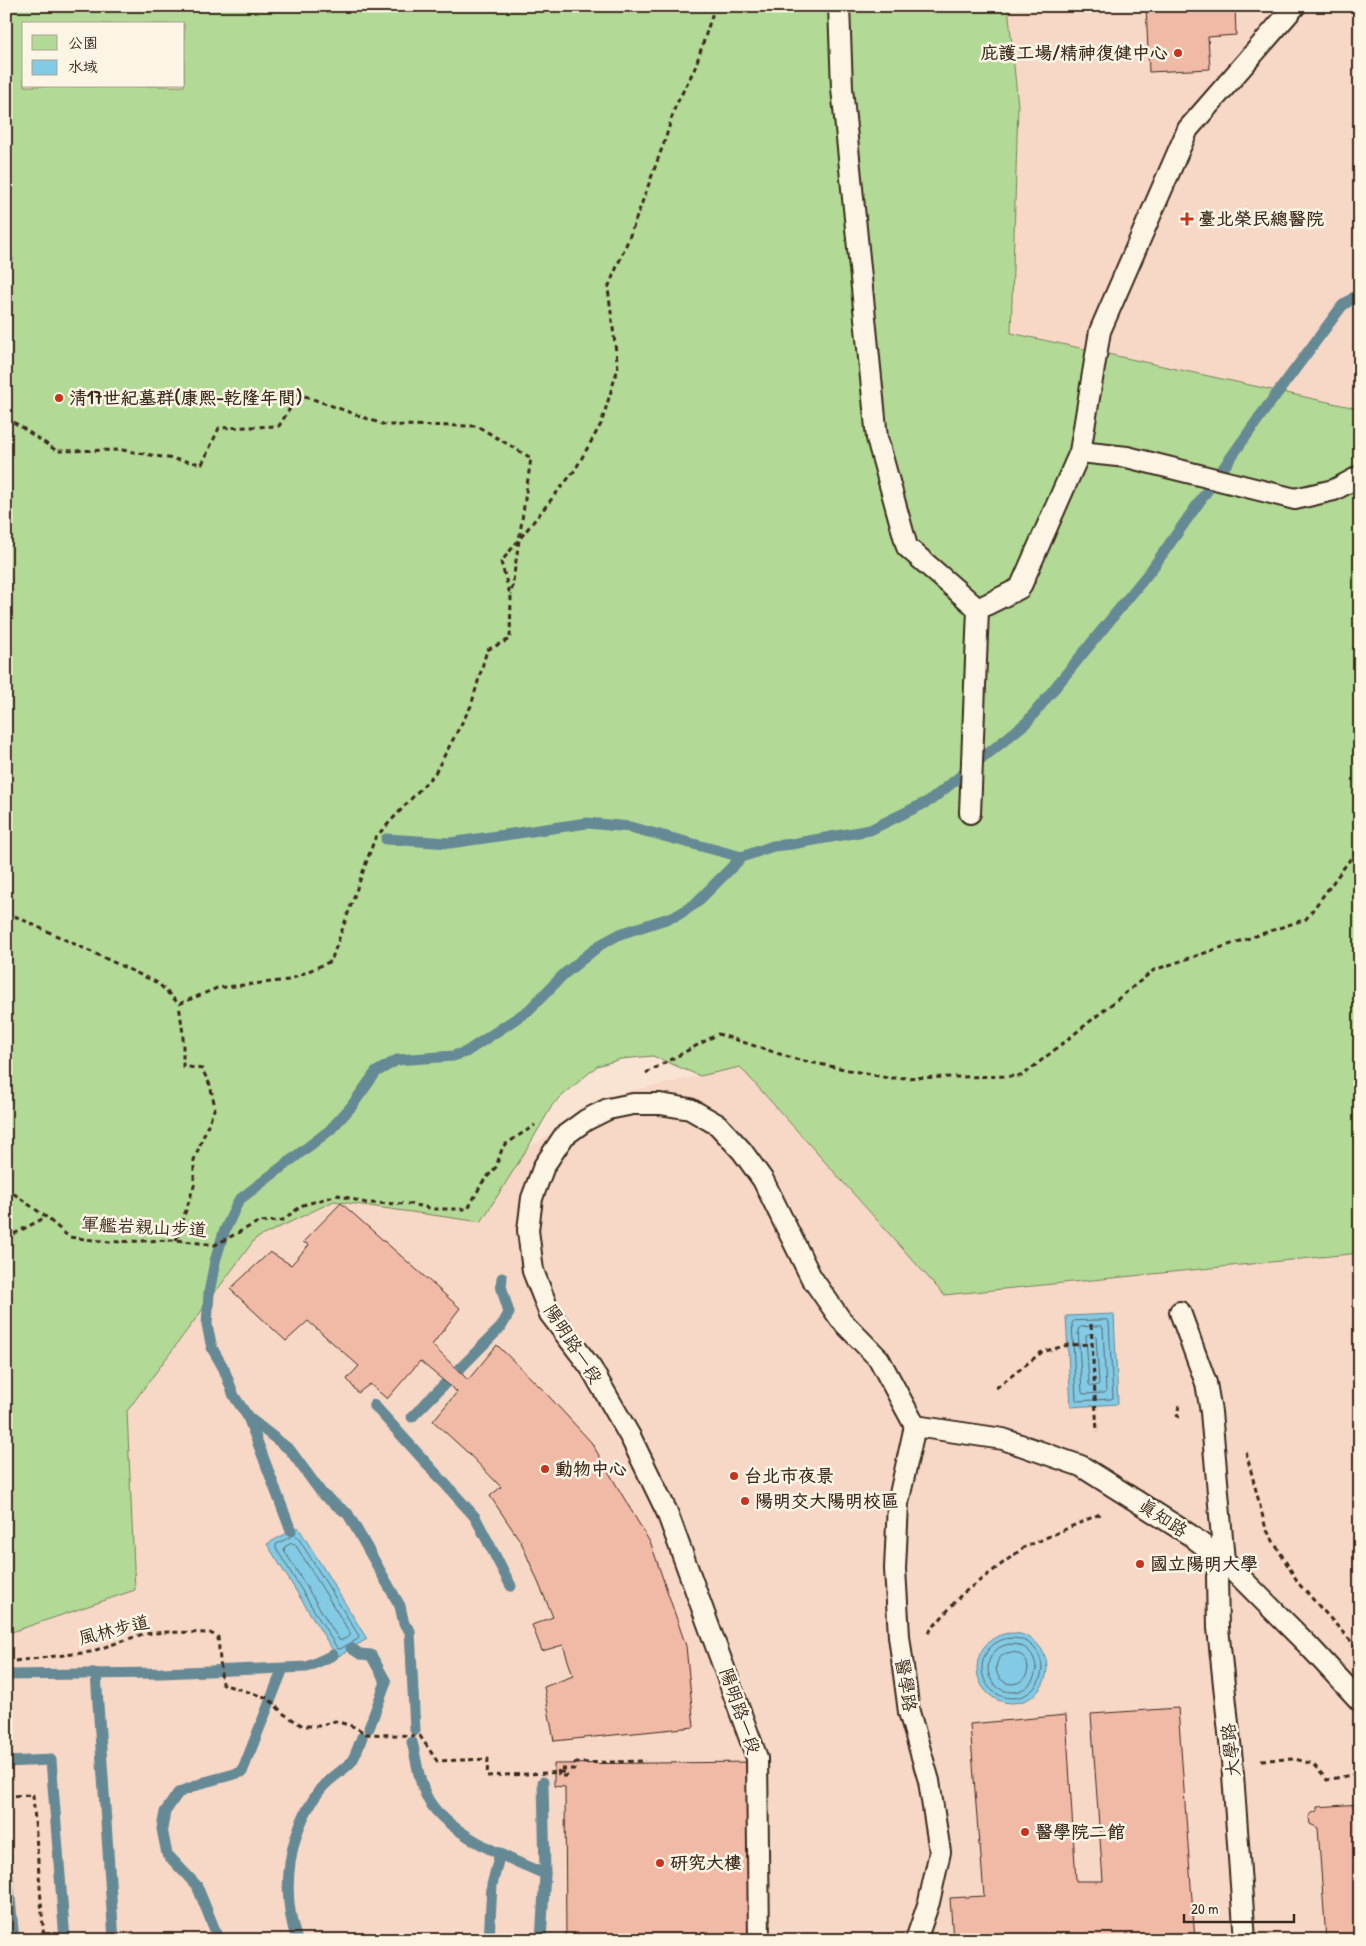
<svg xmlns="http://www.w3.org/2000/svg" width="1366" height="1946" font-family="'Patrick Hand','LXGW WenKai TC',sans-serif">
<rect width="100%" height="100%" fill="#f9e3d2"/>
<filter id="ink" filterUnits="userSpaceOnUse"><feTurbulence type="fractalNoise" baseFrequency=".02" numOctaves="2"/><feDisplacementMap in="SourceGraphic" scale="10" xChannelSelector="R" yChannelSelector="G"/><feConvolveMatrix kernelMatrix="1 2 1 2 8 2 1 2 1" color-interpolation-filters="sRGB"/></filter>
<g filter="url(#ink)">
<g fill="#f7d7c5">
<polygon points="1008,6 1360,6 1360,409 1011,333 1018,106"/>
<polygon points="739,1067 944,1295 1360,1253 1360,1940 6,1940 6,1634 135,1590 127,1411 255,1239 334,1201 481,1221 527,1149 609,1096"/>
</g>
<path fill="#b2d995" stroke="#76825a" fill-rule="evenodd" d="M6 6H1008L1018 106 1011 333 1360 409V1253L944 1295 740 1067 700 1076 653 1056 621 1059 597 1066 553 1104 527 1149 481 1222 334 1201 255 1239 127 1411 135 1590 6 1634ZM24 24H184V86H24Z"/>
<g fill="#83cae5" stroke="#668a95">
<polygon points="1114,1314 1118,1404 1071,1407 1066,1316"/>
<polygon points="298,1527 367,1639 337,1657 267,1544"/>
<circle cx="1012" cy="1668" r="35"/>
</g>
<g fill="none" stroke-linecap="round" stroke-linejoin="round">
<g stroke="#586a6e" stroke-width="1">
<polygon points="1107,1320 1109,1322 1113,1398 1111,1399 1077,1401 1076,1399 1072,1323 1074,1321"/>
<polygon points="1101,1326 1103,1328 1106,1392 1104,1393 1083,1394 1082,1392 1078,1329 1081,1327"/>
<polygon points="1089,1334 1094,1334 1096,1336 1099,1384 1096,1386 1091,1386 1089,1384 1086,1336"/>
<polygon points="294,1535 297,1536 359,1636 358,1639 340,1649 337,1648 276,1548 276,1545"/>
<polygon points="292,1543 295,1544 350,1633 350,1636 342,1640 339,1640 284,1550 285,1547"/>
<circle cx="1012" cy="1668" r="30"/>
<circle cx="1012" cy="1668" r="24"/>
<circle cx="1012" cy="1668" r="16"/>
</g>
<g stroke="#668a95" stroke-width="11">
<polyline points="386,839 450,843 587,823 630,827 742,857"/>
<polyline points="374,1405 475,1517 511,1586"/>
<polyline points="248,1417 290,1450 323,1495 348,1514 400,1606 404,1624 410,1631 415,1730"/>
<polyline points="412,1417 501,1327 509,1313 501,1286 502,1278"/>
<polyline points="291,1531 248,1417 234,1396 224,1369 212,1348 207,1325 209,1293 215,1261 224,1232 239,1200 330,1130 351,1107 376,1072 397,1060 453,1056 466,1052 529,1010 564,974 600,945 620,934 678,915 695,904 742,857 773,846 792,844 870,830 931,800 1027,722 1151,570 1261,415 1342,306 1360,293"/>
<polyline points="351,1648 360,1654 371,1655 386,1682 369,1728"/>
<polyline points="96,1674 114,1940"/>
<polyline points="6,1675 161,1673 307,1667 333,1655"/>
<path d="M412 1742C417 1761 419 1787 431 1804 452 1835 511 1860 545 1874"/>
<polyline points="6,1762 51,1760 65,1940"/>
<polyline points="6,1856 14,1940"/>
<polyline points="219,1940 197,1886 167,1854 162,1829 165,1812 178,1793 205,1782 242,1772 282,1671"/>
<path d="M297 1940C280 1890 288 1832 320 1790 328 1779 342 1772 351 1762 356 1756 359 1744 362 1737"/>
<polyline points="489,1940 492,1885 500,1853"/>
<polyline points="541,1940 545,1874 543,1782"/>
</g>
</g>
<g fill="#f1baa7" stroke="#3b2a1e">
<polygon points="1146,6 1235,6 1236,35 1208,37 1210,69 1149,72"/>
<polygon points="341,1203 460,1308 432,1345 468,1380 497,1345 543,1390 591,1442 651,1544 686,1646 694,1727 554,1741 544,1687 573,1676 563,1645 542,1651 532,1625 553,1617 521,1542 490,1496 501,1487 467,1452 433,1421 457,1392 420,1361 387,1399 370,1384 358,1393 347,1379 359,1366 308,1321 286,1341 230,1289 270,1252 291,1265 309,1245 303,1242"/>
<polygon points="1178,1708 1195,1940 953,1940 950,1898 984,1896 980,1845 979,1845 970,1724 1066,1715 1076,1881 1103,1881 1091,1714"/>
<polygon points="754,1762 755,1940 566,1940 565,1787 554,1786 554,1764"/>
<polygon points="1360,1804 1360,1940 1326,1940 1318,1828 1310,1824 1309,1817 1310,1814 1317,1811 1317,1807"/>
</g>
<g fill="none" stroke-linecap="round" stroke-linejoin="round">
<defs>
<g id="lane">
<polyline points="839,6 842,88 877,438 907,547 978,609"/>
<polyline points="1080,452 1127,457 1295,499 1334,490 1360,476"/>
<polyline points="978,609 1020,588 1080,452 1100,331 1188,129 1295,6"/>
<polyline points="970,813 978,609"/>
<polyline points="1180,1312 1206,1383 1211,1412 1224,1561 1217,1577 1218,1628 1232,1761 1245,1940"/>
<polyline points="915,1426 1003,1439 1081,1466 1190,1535 1224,1561 1309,1646 1360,1701"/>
<polyline points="915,1426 898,1503 895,1569 899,1636 909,1712 929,1781 940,1852 929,1902 916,1940"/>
<polyline points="759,1940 757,1758 667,1512 631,1438 591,1368 550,1314 533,1271 528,1230 532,1198 544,1166 564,1136 586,1120 608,1109 633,1104 660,1104 690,1109 718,1125 742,1151 763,1180 811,1277 841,1320 879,1359 915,1426"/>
</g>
</defs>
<use href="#lane" stroke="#3b2a1e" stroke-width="24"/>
<g stroke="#3b2a1e" stroke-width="3" stroke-dasharray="5 4" stroke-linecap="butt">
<polyline points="6,248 12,259 6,274"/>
<polyline points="6,417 57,451 122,450 202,464 219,428 279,426 299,394 385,425 477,426 531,458 511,595"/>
<polyline points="6,912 158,983 179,1004 217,988 289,980 331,961 375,838 435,773 471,706 487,650 510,639 511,598 501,562 575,470 601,424 618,368 608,288 629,238 665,140 675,107 695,68 715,6"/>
<polyline points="646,1073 718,1034 795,1059 888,1078 1022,1076 1154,970 1306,919 1360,846"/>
<polyline points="6,1188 46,1217 69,1237 109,1242 176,1240 215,1245 258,1222 281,1221 303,1205 338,1195 366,1203 410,1204 434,1209 468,1209 482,1183 496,1167 503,1146 535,1125"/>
<polyline points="6,1238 46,1217"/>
<polyline points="176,1240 194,1186 194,1160 215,1107 210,1085 202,1069 183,1066 183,1034 179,1004"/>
<polyline points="1091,1324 1097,1432"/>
<polyline points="996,1388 1042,1352 1068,1345 1092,1344"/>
<polyline points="1179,1405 1177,1416 1181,1418"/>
<polyline points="1246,1452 1266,1529 1299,1584 1360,1651"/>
<polyline points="928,1633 962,1594 1023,1548 1102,1513"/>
<polyline points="6,1662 90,1652 143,1634 168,1632 210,1633 218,1637 222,1684 268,1698 284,1714 303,1726 319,1726 335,1721 355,1727 366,1734 420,1736 437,1761 488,1759 487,1776 566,1772 567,1776"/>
<polyline points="1261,1760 1295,1759 1313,1764 1327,1780 1360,1773"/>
<polyline points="567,1776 559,1776 558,1769 574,1769 575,1763 646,1761"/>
<polyline points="6,1796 33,1795 44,1940"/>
</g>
<use href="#lane" stroke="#fcf5e5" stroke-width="20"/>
</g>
</g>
<g fill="#c8321e" stroke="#fcf5e5" stroke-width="2">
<circle cx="1178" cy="53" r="5"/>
<path d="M1184.5 211.5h5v5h5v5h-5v5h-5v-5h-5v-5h5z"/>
<circle cx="59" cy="398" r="5"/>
<circle cx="545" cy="1469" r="5"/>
<circle cx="734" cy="1476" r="5"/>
<circle cx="745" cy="1501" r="5"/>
<circle cx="1140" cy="1564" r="5"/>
<circle cx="1025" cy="1832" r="5"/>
<circle cx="660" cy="1863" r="5"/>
</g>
<g text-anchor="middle" stroke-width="5" stroke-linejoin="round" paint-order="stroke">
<g font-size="18" font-weight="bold" fill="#3b2a1e" stroke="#fcf5e5" text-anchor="start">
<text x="1168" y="59" text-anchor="end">庇護工場/精神復健中心</text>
<text x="1198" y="225">臺北榮民總醫院</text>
<text x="69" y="404">清17世紀墓群(康熙-乾隆年間)</text>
<text x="555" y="1475">動物中心</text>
<text x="744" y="1482">台北市夜景</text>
<text x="755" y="1507">陽明交大陽明校區</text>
<text x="1150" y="1570">國立陽明大學</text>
<text x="1035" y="1838">醫學院二館</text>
<text x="670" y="1869">研究大樓</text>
</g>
<g font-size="18" fill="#3b2a1e" stroke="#fcf5e5">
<text transform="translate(144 1227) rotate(3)" y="6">軍艦岩親山步道</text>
<text transform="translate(573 1344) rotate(57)" y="6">陽明路一段</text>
<text transform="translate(1163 1518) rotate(33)" y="6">真知路</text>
<text transform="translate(114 1630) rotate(-14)" y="6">風林步道</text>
<text transform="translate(906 1685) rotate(81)" y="6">醫學路</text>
<text transform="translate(740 1711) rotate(71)" y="6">陽明路一段</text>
<text transform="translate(1231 1750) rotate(-96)" y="6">大學路</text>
</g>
</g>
<rect width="1366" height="1946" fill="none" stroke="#fcf5e5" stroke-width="25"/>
<rect x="12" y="12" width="1341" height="1921" fill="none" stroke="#3b2a1e" stroke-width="2" filter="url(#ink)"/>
<rect x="22" y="22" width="162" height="65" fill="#fcf5e5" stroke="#afa495"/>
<rect x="32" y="35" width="25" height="15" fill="#b2d995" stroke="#afa495"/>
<text x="68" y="48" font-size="15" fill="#3b2a1e">公園</text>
<rect x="32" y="60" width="25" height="15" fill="#83cae5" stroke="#afa495"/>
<text x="68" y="72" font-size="15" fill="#3b2a1e">水域</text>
<path d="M1184 1914v8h110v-8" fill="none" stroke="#3b2a1e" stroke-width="2.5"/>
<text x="1191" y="1914" font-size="15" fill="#3b2a1e" stroke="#fcf5e5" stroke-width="4" paint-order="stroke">20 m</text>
</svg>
